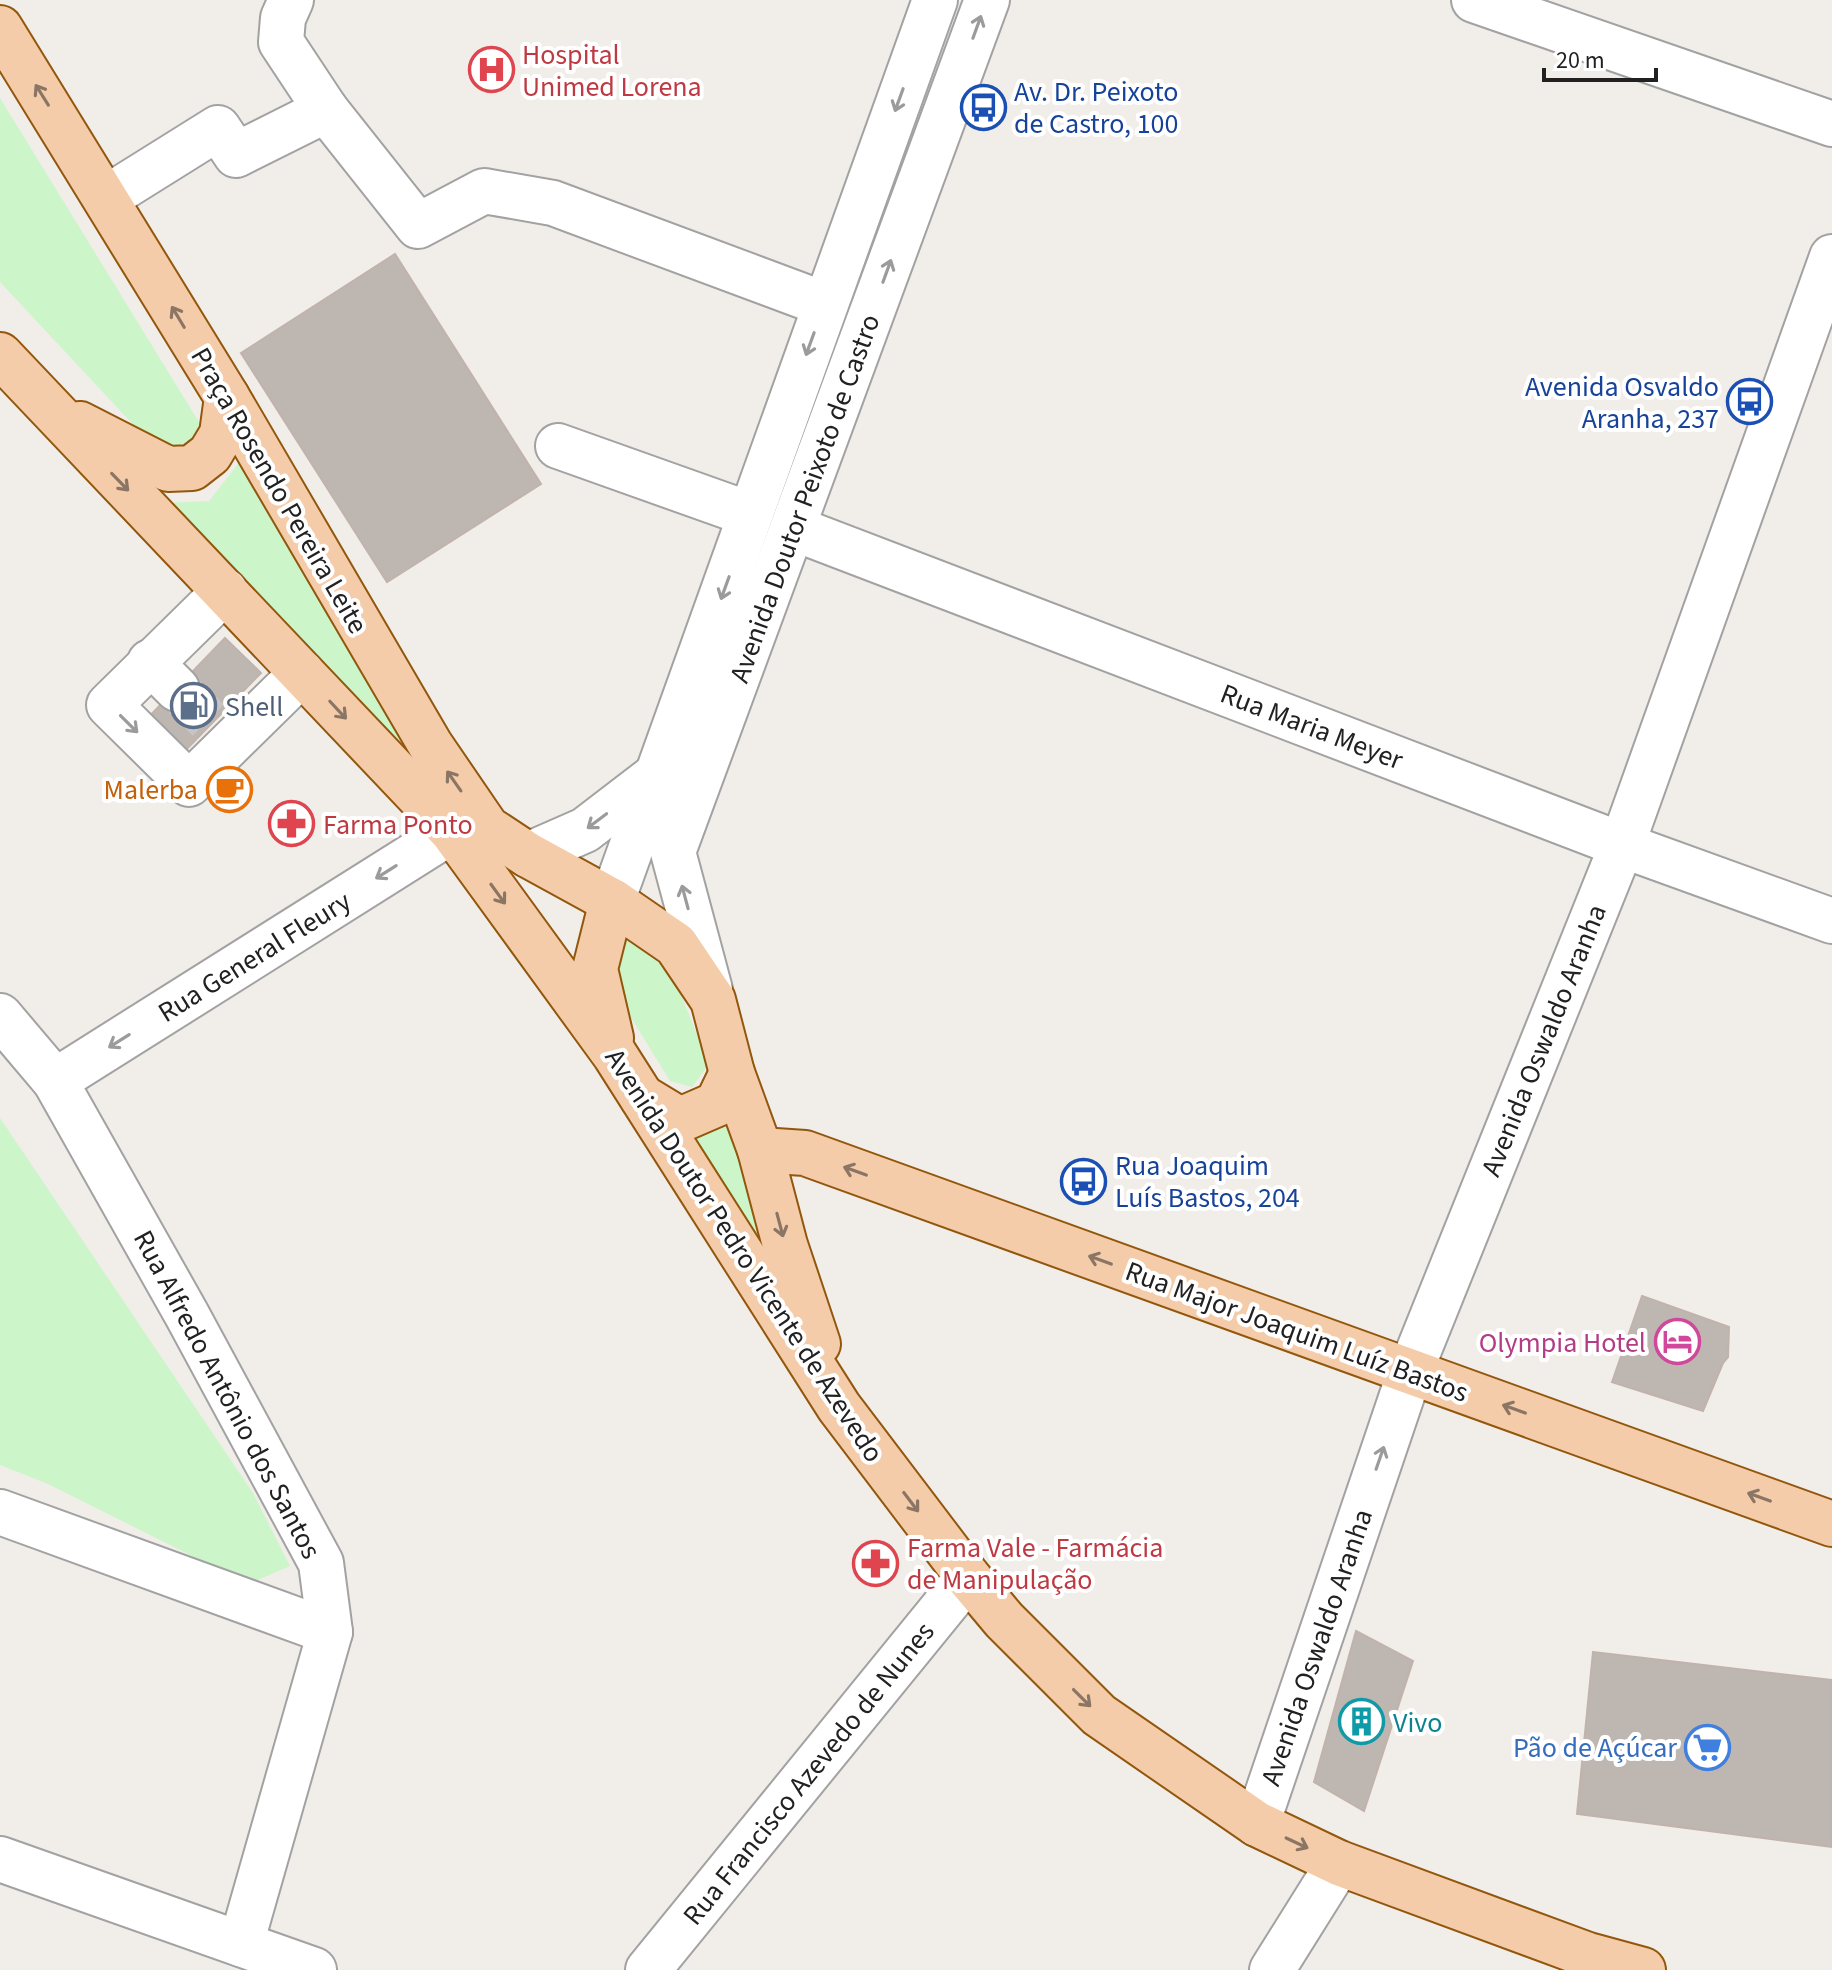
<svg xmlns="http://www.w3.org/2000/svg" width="1832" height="1970" font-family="'Source Sans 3',sans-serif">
<rect width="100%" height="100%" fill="#f1ede9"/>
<g fill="#ccf6ca">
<polygon points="0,98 202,427 195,446 156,449 0,282"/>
<polygon points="241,460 433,788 164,503 209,501"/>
<polygon points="618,935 640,936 666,958 709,1064 692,1087 670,1081 611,985"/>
<polygon points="0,1118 253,1493 290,1566 248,1584 48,1484 0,1465"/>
<polygon points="728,1122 767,1265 685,1137"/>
</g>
<g fill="#beb6b1" stroke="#c1b3ac" stroke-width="2">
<polygon points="395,254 541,484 387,582 241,353"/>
<polygon points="225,638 261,673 176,760 140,726"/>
<polygon points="1642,1296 1729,1327 1728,1357 1723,1363 1703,1411 1612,1382"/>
<polygon points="1356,1631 1413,1661 1364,1811 1314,1782"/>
<polygon points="1593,1652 1832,1680 1832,1847 1577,1814"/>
</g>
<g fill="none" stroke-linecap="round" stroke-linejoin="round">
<polyline stroke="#c7c4c1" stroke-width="44" stroke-dasharray="44 22" stroke-linecap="butt" points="177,689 212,724"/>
<defs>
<g id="minor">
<polyline points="291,0 283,18 281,42 326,110"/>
<polyline points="1474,0 1832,124"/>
<polyline points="106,198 218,128 236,155 326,110 418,226 484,191 553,203 824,304"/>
<polyline points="558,446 749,514"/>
<polyline points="793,528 1622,845 1832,921"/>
<polyline points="225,591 109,705 189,784 302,673"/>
<polyline points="150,662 177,689"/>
<polyline points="528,855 585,830 658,774"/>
<polyline points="612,901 935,0"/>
<polyline points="710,990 673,852 987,0"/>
<polyline points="0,1016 55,1081 187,1315 321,1563 330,1632 241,1944"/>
<polyline points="55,1081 452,831"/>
<polyline points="0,1512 330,1632"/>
<polyline points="1257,1824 1410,1372 1622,845 1832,257"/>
<polyline points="0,1859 314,1970"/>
<polyline points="648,1970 968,1577"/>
<polyline points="1272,1970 1339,1863"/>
</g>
<g id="major">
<polyline points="0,28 227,397 431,746 487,828 528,855 612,901 676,945 713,1000 732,1073 760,1150 785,1245 818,1344"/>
<polyline points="0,355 452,831 615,1055 839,1407 968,1577 1004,1620 1099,1715 1257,1824 1339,1863 1588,1955 1643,1970"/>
<polyline points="80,424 168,469 192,468 210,454 222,434 227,397"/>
<polyline points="611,1038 595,969 612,901"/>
<polyline points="642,1097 680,1120 717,1104 732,1073"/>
<polyline points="760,1150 805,1153 1832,1524"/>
</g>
</defs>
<use href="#minor" stroke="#a2a2a2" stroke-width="48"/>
<use href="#major" stroke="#92570c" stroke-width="48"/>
<use href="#minor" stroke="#fff" stroke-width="44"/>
<use href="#major" stroke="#f5cca9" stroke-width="44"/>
</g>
<defs><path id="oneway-shaft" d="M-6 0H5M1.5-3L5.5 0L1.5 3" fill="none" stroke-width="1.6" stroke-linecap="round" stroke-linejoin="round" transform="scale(2)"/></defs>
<g stroke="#9b9b9b">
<use href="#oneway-shaft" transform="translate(977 27) rotate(-70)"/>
<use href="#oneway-shaft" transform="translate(899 100) rotate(110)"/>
<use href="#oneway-shaft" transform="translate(887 271) rotate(-70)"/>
<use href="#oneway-shaft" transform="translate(810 344) rotate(110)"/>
<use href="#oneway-shaft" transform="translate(725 588) rotate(110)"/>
<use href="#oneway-shaft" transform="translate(129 724) rotate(45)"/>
<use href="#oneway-shaft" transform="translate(597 821) rotate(143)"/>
<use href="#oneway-shaft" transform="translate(386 872) rotate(148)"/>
<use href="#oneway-shaft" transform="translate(685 897) rotate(-105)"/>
<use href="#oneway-shaft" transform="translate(119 1041) rotate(148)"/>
<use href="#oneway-shaft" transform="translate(1380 1458) rotate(-71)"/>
</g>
<g stroke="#8b7665">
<use href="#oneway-shaft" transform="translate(42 95) rotate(-122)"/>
<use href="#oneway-shaft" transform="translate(178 317) rotate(-121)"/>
<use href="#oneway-shaft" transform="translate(120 482) rotate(46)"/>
<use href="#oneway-shaft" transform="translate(338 710) rotate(47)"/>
<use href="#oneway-shaft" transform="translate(454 781) rotate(-125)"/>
<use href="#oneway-shaft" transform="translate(498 894) rotate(54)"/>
<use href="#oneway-shaft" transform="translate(855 1171) rotate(-160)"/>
<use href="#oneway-shaft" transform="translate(780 1225) rotate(75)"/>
<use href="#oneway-shaft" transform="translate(1100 1260) rotate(-160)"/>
<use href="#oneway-shaft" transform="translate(1514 1409) rotate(-160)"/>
<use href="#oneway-shaft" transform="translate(1759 1497) rotate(-160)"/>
<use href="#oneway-shaft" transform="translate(911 1502) rotate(53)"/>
<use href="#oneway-shaft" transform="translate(1082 1698) rotate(45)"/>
<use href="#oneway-shaft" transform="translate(1297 1843) rotate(25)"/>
</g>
<defs>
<symbol id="hospital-ring" viewBox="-11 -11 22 22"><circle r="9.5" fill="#fff" stroke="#e0444e" stroke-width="1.5"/><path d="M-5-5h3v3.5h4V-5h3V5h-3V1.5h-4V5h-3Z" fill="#e0444e"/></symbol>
<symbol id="bus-ring" viewBox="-11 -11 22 22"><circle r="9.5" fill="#fff" stroke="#1a4fb4" stroke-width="1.5"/><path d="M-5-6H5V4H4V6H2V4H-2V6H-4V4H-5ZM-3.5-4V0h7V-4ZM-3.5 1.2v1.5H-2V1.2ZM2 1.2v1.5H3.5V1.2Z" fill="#1a4fb4"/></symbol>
<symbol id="fuel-ring" viewBox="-11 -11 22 22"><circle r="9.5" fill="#fff" stroke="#5c6f8a" stroke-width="1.5"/><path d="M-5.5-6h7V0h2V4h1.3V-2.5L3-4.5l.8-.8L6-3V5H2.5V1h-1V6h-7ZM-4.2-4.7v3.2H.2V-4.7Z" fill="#5c6f8a"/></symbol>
<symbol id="cafe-ring" viewBox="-11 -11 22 22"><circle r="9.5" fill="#fff" stroke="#e8710a" stroke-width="1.5"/><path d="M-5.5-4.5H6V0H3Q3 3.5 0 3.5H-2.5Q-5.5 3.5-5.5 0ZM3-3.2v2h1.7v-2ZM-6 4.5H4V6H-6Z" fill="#e8710a"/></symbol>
<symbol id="pharmacy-ring" viewBox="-11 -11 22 22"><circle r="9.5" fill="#fff" stroke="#e0444e" stroke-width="1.5"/><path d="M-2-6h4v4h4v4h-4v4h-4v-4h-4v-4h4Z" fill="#e0444e"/></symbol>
<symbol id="hotel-ring" viewBox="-11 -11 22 22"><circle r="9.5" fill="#fff" stroke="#d1479c" stroke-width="1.5"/><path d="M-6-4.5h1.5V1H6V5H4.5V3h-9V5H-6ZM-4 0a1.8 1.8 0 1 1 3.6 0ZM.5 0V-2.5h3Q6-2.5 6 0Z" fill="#d1479c"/></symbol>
<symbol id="building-ring" viewBox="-11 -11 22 22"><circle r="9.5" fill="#fff" stroke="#0f9aa8" stroke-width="1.5"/><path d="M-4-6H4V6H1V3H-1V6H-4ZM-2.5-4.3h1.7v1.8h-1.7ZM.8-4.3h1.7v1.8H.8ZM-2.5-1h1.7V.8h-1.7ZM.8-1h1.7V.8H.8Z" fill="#0f9aa8"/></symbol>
<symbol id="supermarket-ring" viewBox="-11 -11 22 22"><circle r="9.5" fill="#fff" stroke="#3f7fe0" stroke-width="1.5"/><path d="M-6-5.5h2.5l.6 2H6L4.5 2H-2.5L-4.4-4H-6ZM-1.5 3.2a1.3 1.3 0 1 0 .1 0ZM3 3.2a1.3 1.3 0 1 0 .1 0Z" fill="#3f7fe0"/></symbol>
</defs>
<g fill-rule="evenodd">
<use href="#hospital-ring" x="466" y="44" width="51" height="51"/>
<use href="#bus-ring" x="958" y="82" width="51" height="51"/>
<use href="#bus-ring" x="1724" y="376" width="51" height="51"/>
<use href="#fuel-ring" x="168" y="680" width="51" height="51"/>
<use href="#cafe-ring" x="204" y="764" width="51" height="51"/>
<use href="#pharmacy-ring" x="266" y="798" width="51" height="51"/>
<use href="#bus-ring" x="1058" y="1156" width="51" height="51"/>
<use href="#hotel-ring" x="1652" y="1316" width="51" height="51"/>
<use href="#pharmacy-ring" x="850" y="1538" width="51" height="51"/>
<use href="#building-ring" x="1336" y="1696" width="51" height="51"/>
<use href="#supermarket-ring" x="1682" y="1722" width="51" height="51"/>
</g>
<g text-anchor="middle" stroke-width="8" stroke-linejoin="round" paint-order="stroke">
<g font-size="28" fill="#be3a42" stroke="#fff" text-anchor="start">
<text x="522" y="64">Hospital<tspan x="522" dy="32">Unimed Lorena</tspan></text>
<text x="323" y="834">Farma Ponto</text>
<text x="907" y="1557">Farma Vale - Farmácia<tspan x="907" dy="32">de Manipulação</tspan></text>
</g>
<g font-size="28" fill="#164399" stroke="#fff" text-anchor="start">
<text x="1014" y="101">Av. Dr. Peixoto<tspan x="1014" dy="32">de Castro, 100</tspan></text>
<text x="1719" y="396" text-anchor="end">Avenida Osvaldo<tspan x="1719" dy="32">Aranha, 237</tspan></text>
<text x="1115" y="1175">Rua Joaquim<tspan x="1115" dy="32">Luís Bastos, 204</tspan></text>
</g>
<g font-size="28" fill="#212121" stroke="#fff">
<text transform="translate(280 490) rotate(60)" y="10">Praça Rosendo Pereira Leite</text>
<text transform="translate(804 498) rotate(-70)" y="10">Avenida Doutor Peixoto de Castro</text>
<text transform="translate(1312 726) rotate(21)" y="10">Rua Maria Meyer</text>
<text transform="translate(254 956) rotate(-32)" y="10">Rua General Fleury</text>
<text transform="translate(1543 1040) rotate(-68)" y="10">Avenida Oswaldo Aranha</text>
<text transform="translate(745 1255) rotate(57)" y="10">Avenida Doutor Pedro Vicente de Azevedo</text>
<text transform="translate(1297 1331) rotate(20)" y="10">Rua Major Joaquim Luíz Bastos</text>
<text transform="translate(228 1394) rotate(62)" y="10">Rua Alfredo Antônio dos Santos</text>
<text transform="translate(1316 1647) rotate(-71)" y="10">Avenida Oswaldo Aranha</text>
<text transform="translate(808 1773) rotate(-51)" y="10">Rua Francisco Azevedo de Nunes</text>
</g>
<g font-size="28" fill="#4e5e75" stroke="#fff" text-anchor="start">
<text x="225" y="716">Shell</text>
</g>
<g font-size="28" fill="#c56008" stroke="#fff" text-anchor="end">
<text x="198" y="799">Malerba</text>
</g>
<g font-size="28" fill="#b23c85" stroke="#fff" text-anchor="end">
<text x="1646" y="1352">Olympia Hotel</text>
</g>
<g font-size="28" fill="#0d838f" stroke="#fff" text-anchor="start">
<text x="1393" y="1732">Vivo</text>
</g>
<g font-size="28" fill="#366cbe" stroke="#fff" text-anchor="end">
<text x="1677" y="1757">Pão de Açúcar</text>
</g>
</g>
<path d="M1544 68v12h112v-12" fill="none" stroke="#212121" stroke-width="4"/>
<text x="1556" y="68" font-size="24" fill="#212121" stroke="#ffffff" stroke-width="6" paint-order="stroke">20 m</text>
</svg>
